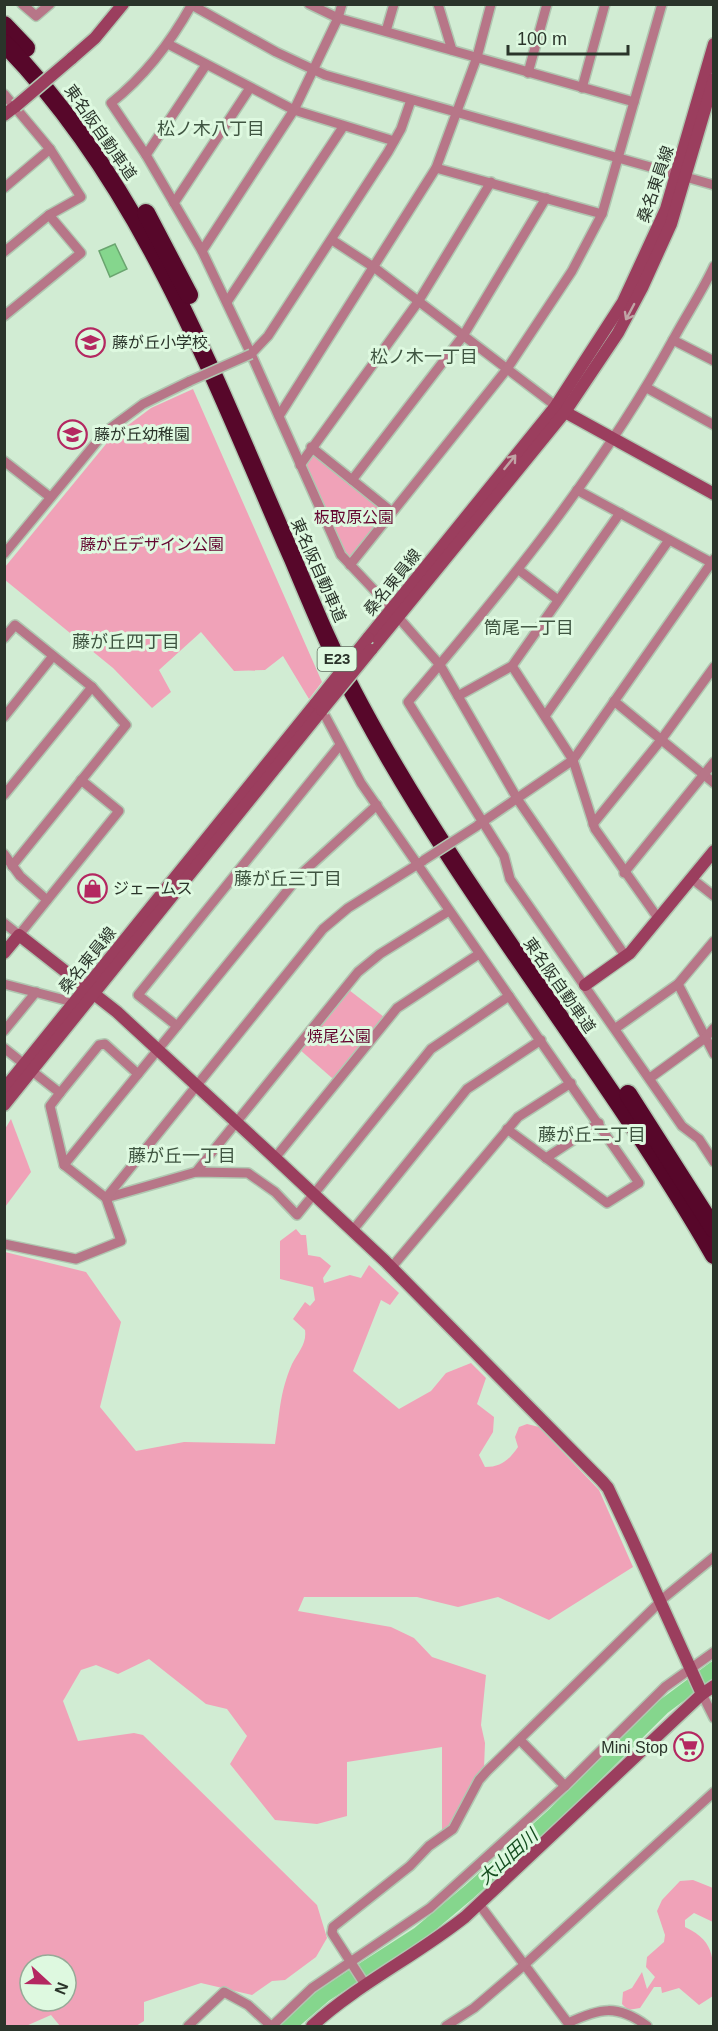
<svg xmlns="http://www.w3.org/2000/svg" width="718" height="2031" font-family="Helvetica,'Noto Sans JP',sans-serif">
<rect width="100%" height="100%" fill="#d1ecd3"/>
<g fill="#f0a2b8" fill-rule="evenodd">
<polygon points="193,389 322,682 309,699 283,656 265,670 234,671 201,632 159,670 171,692 152,708 113,668 5,580 5,567 111,438 151,408"/>
<polygon points="314,454 385,511 386,515 351,559 346,557 304,466"/>
<polygon points="349,990 384,1017 335,1077 332,1078 299,1049"/>
<polygon points="11,1119 31,1172 5,1207 5,1129"/>
<path d="M296 1229 301 1235H306L308 1255 320 1257 331 1266 323 1278 324 1283 350 1275 361 1278 369 1265 399 1293 390 1305 381 1300 353 1371 399 1409 431 1391 446 1373 471 1363 486 1378 477 1404 494 1417 493 1432 479 1455 485 1467C501 1467 509 1460 518 1447L515 1437 519 1427 527 1424 539 1427 599 1490 633 1567 549 1620 498 1597 458 1607 417 1597H304L298 1611 391 1627 414 1638 432 1657 486 1675 481 1725 485 1743 484 1768 451 1827 442 1833V1747L347 1762V1816L317 1824 275 1820 230 1764 247 1736 227 1709 206 1704 149 1659 118 1674 96 1665 81 1670 63 1701 78 1741 134 1733 143 1735 317 1905 327 1938 316 1957 285 1980 272 1981 252 1995 201 1983 144 2002V2021L136 2026H60L51 2015 26 2026H5V1252L86 1272 121 1322 100 1407 136 1451 184 1442 275 1444C280 1414 279 1394 292 1364 298 1352 307 1344 305 1330L293 1319 305 1302 310 1306 315 1300 313 1287 280 1279V1241ZM30 1965H66V2001H30Z"/>
<path d="M693 1880 713 1888V1922L694 1913 685 1920V1927C718 1943 713 1961 713 1996L699 2005 679 1988 662 1993 661 1987H654L640 2008 628 2010 622 2004 623 1992 632 1988 642 1972 647 1989 655 1977 646 1967 647 1957 664 1942 665 1935 657 1911 662 1900 680 1881Z"/>
</g>
<polygon fill="#85d68d" stroke="#6aa56f" stroke-width="1.5" points="115,244 127,269 110,277 99,251"/>
<g fill="none" stroke-linecap="round" stroke-linejoin="round">
<polyline stroke="#85d68d" stroke-width="15" points="288,2026 324,1995 419,1934 469,1892 554,1815 663,1707 714,1669"/>
<defs>
<g id="street">
<polyline points="22,4 36,16 50,4"/>
<polyline points="190,4 276,52 325,75 714,185"/>
<path d="M192 4C171 42 145 76 111 103L146 155 202 251 251 354 341 555 392 609"/>
<polyline points="309,4 338,18 634,102"/>
<polyline points="438,4 452,50"/>
<polyline points="386,31 394,4"/>
<polyline points="168,44 294,110 394,141"/>
<polyline points="528,73 547,4"/>
<polyline points="582,88 605,4"/>
<polyline points="4,94 50,149 81,197 49,215 4,252"/>
<polyline points="146,155 206,65"/>
<polyline points="436,168 602,214"/>
<polyline points="4,188 50,149"/>
<polyline points="174,203 250,88"/>
<polyline points="332,240 375,268 561,410"/>
<polyline points="202,251 294,110 338,18 342,4"/>
<path d="M714 266C703 290 687 314 674 338 601 471 506 587 408 702L504 856 510 879 682 1126 699 1139 714 1162"/>
<polyline points="227,302 343,127"/>
<polyline points="4,316 81,253 49,215"/>
<polyline points="673,340 714,361"/>
<polyline points="251,354 268,336 388,152 401,129 411,100"/>
<polyline points="647,388 714,425"/>
<polyline points="279,416 436,168 477,57 491,4"/>
<polyline points="311,447 392,512"/>
<polyline points="4,461 50,497"/>
<polyline points="300,465 418,302 491,182"/>
<polyline points="352,480 463,336 546,198"/>
<polyline points="577,490 714,564"/>
<polyline points="4,554 105,432 143,404 190,381"/>
<polyline points="350,565 507,369 572,271 602,214 662,4"/>
<polyline points="519,570 558,600"/>
<polyline points="398,617 440,665 518,800 626,957"/>
<polyline points="4,638 15,625 92,687 126,725 12,866"/>
<polyline points="512,666 573,760 595,829 658,918"/>
<polyline points="458,696 512,666 620,513"/>
<polyline points="614,701 714,783"/>
<polyline points="322,710 361,783 639,1183 607,1203 507,1129"/>
<polyline points="545,716 669,540"/>
<polyline points="4,717 53,656"/>
<polyline points="4,795 92,687"/>
<polyline points="593,824 661,740 714,667"/>
<polyline points="478,825 573,760 714,559"/>
<polyline points="4,854 20,876 47,900"/>
<polyline points="624,873 714,762"/>
<polyline points="691,878 714,896"/>
<polyline points="4,923 19,935 119,811 81,780"/>
<polyline points="4,984 65,1000"/>
<polyline points="678,984 714,1054"/>
<polyline points="177,1026 138,995 340,745"/>
<polyline points="616,1028 678,984 714,941"/>
<polyline points="4,1031 36,992"/>
<polyline points="4,1048 24,1064"/>
<polyline points="32,1071 60,1093 50,1106 64,1165 106,1198 196,1172 248,1173 275,1192 297,1215 431,1049 509,996"/>
<polyline points="650,1078 705,1038 714,1028"/>
<polyline points="60,1093 99,1045 105,1044 138,1074"/>
<polyline points="275,1158 397,1008 479,954"/>
<polyline points="546,1158 599,1123"/>
<polyline points="64,1165 300,875 377,805"/>
<polyline points="196,1172 358,972 380,954 449,911"/>
<polyline points="353,1230 467,1089 541,1040"/>
<polyline points="4,1244 76,1259 121,1241 106,1198 323,929 348,908 423,861"/>
<polyline points="391,1268 518,1117 571,1083"/>
<polyline points="660,1601 714,1557"/>
<polyline points="702,1694 714,1718"/>
<polyline points="520,1740 565,1786"/>
<path d="M479 1904 568 2023C600 2008 617 2004 647 2026"/>
<polyline points="366,1986 332,1933 333,1927 410,1866 429,1846 453,1829 479,1780 487,1771 660,1602"/>
<polyline points="188,2026 224,1992 248,2005 271,2026"/>
<polyline points="272,2026 312,1988 430,1908 565,1786 665,1687 714,1652"/>
<polyline points="446,2026 474,2008 523,1966 714,1792"/>
</g>
<g id="secondary">
<polyline points="71,59 95,38 123,4"/>
<polyline points="4,115 16,106"/>
<polyline points="565,412 714,494"/>
<polyline points="368,638 555,407 623,302 666,209 714,44"/>
<polyline points="371,650 565,412 618,333 642,288 671,224 714,79"/>
<polyline points="4,953 19,935 117,1012 275,1158 385,1261 602,1481 608,1488 631,1537 702,1694"/>
<polyline points="585,985 630,953 714,851"/>
<polyline points="4,1089 316,703"/>
<polyline points="4,1105 322,710"/>
<path d="M312 2026C358 1984 416 1956 465 1917L702 1694 714 1686"/>
</g>
<g id="highway">
<polyline points="4,25 26,48"/>
<path d="M4 43C144 186 214 379 293 559 314 609 335 660 361 707 464 899 605 1066 714 1255"/>
<polyline points="146,213 189,295"/>
<polyline points="628,1094 714,1229"/>
</g>
</defs>
<use href="#street" stroke="#b0c7b1" stroke-width="12"/>
<use href="#secondary" stroke="#b0c7b1" stroke-width="15"/>
<use href="#highway" stroke="#b0c7b1" stroke-width="21"/>
<use href="#street" stroke="#b77688" stroke-width="9"/>
<use href="#secondary" stroke="#9b3e5e" stroke-width="12"/>
<use href="#highway" stroke="#57072a" stroke-width="18"/>
<defs>
<g id="street-bridge">
<polyline points="190,381 251,354"/>
<polyline points="424,860 477,826"/>
</g>
<g id="secondary-bridge">
<polyline points="16,106 71,59"/>
<polyline points="316,703 368,638"/>
<polyline points="322,710 371,650"/>
</g>
</defs>
<use href="#street-bridge" stroke="#b0c7b1" stroke-width="12" stroke-linecap="butt"/>
<use href="#secondary-bridge" stroke="#b0c7b1" stroke-width="15" stroke-linecap="butt"/>
<use href="#street-bridge" stroke="#b77688" stroke-width="9"/>
<use href="#secondary-bridge" stroke="#9b3e5e" stroke-width="12"/>
</g>
<defs><path id="oneway-shaft" d="M-6 0H5M1.5-3L5.5 0L1.5 3" fill="none" stroke-width="1.6" stroke-linecap="round" stroke-linejoin="round" transform="scale(1.5)"/></defs>
<g stroke="#c0a5a6">
<use href="#oneway-shaft" transform="translate(630 312) rotate(118)"/>
<use href="#oneway-shaft" transform="translate(510 462) rotate(-51)"/>
</g>
<defs>
<symbol id="school-ring" viewBox="-11 -11 22 22"><circle r="9.5" fill="#def9e0" stroke="#b42861" stroke-width="1.5"/><path d="M0-5L7-2L0 1L-7-2ZM-4 1L0 2.5L4 1V4Q0 6-4 4Z" fill="#b42861"/></symbol>
<symbol id="shop-ring" viewBox="-11 -11 22 22"><circle r="9.5" fill="#def9e0" stroke="#b42861" stroke-width="1.5"/><path d="M-5-2.5h2.3a2.7 3.5 0 0 1 5.4 0H5L5.5 6h-11ZM-1.5-2.5h3a1.5 2.3 0 0 0-3 0Z" fill="#b42861"/></symbol>
<symbol id="supermarket-ring" viewBox="-11 -11 22 22"><circle r="9.5" fill="#def9e0" stroke="#b42861" stroke-width="1.5"/><path d="M-6-5.5h2.5l.6 2H6L4.5 2H-2.5L-4.4-4H-6ZM-1.5 3.2a1.3 1.3 0 1 0 .1 0ZM3 3.2a1.3 1.3 0 1 0 .1 0Z" fill="#b42861"/></symbol>
</defs>
<g fill-rule="evenodd">
<use href="#school-ring" x="74" y="326" width="33" height="33"/>
<use href="#school-ring" x="56" y="418" width="33" height="33"/>
<use href="#shop-ring" x="76" y="872" width="33" height="33"/>
<use href="#supermarket-ring" x="672" y="1730" width="33" height="33"/>
</g>
<g text-anchor="middle" stroke-width="6" stroke-linejoin="round" paint-order="stroke">
<rect fill="#def9e0" stroke="#606f61" stroke-width="1.5" x="317.5" y="647" width="39" height="24" rx="4.5"/>
<g font-size="15" font-weight="bold" fill="#2a342a">
<text x="337" y="664">E23</text>
</g>
<g font-size="16" fill="#2a342a" stroke="#def9e0">
<text transform="translate(101 132) rotate(55)" y="6">東名阪自動車道</text>
<text transform="translate(655 184) rotate(-71)" y="6">桑名東員線</text>
<text transform="translate(319 570) rotate(66)" y="6">東名阪自動車道</text>
<text transform="translate(392 582) rotate(-51)" y="6">桑名東員線</text>
<text transform="translate(87 960) rotate(-51)" y="6">桑名東員線</text>
<text transform="translate(560 985) rotate(55)" y="6">東名阪自動車道</text>
</g>
<g font-size="16" fill="#2a342a" stroke="#def9e0" text-anchor="start">
<text x="112" y="348">藤が丘小学校</text>
<text x="94" y="440">藤が丘幼稚園</text>
<text x="113" y="894">ジェームス</text>
<text x="668" y="1753" text-anchor="end">Mini Stop</text>
</g>
<g font-size="16" fill="#640630" stroke="#def9e0">
<text x="354" y="523">板取原公園</text>
<text x="152" y="550">藤が丘デザイン公園</text>
<text x="339" y="1042">焼尾公園</text>
</g>
<g font-size="18" fill="#3f5541" stroke="#def9e0">
<text x="211" y="135">松ノ木八丁目</text>
<text x="424" y="363">松ノ木一丁目</text>
<text x="529" y="634">筒尾一丁目</text>
<text x="126" y="648">藤が丘四丁目</text>
<text x="288" y="885">藤が丘三丁目</text>
<text x="592" y="1141">藤が丘二丁目</text>
<text x="182" y="1162">藤が丘一丁目</text>
</g>
<g font-size="18" font-style="italic" fill="#144d1f" stroke="#def9e0">
<text transform="translate(508 1857) rotate(-42)" y="6">大山田川</text>
</g>
</g>
<rect width="718" height="2031" fill="none" stroke="#2a342a" stroke-width="12"/>
<g transform="translate(48 1983) rotate(112)"><circle r="28" fill="#def9e0" stroke="#96aa97" stroke-width="1.5"/>
<path d="M0-4.5L10 22L0 15L-10 22Z" fill="#b42861"/>
<text y="-9" font-size="16" font-weight="bold" text-anchor="middle" fill="#2a342a">N</text>
</g>
<path d="M508 45v9h120v-9" fill="none" stroke="#2a342a" stroke-width="3"/>
<text x="517" y="45" font-size="18" fill="#2a342a" stroke="#def9e0" stroke-width="4.5" paint-order="stroke">100 m</text>
</svg>
